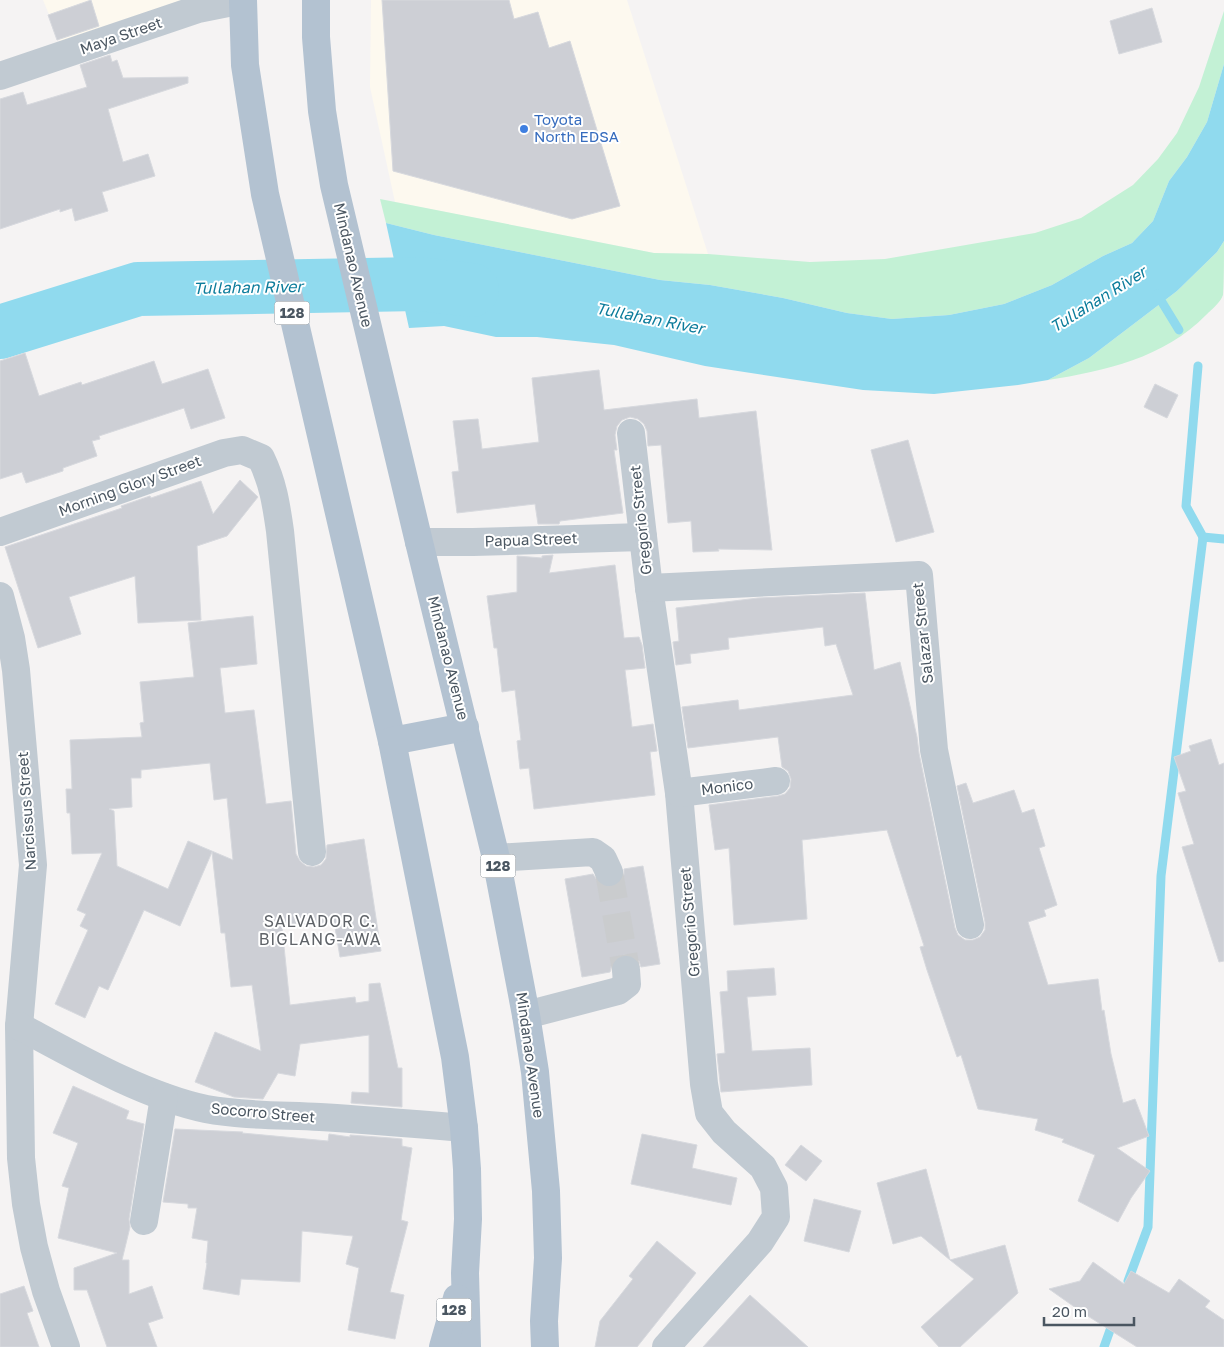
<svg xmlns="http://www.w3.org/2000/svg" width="1224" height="1347" font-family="'Golos Text',sans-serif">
<rect width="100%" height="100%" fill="#f5f3f3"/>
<g fill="#fdf9ef">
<polygon points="43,0 203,0 62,46"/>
<polygon points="371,0 627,0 708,254 654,253 395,202 370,87"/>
</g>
<g fill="#c3f1d5">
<polygon points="1224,11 1224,64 1207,122 1187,157 1169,181 1153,221 1132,243 1103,256 1052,285 1004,304 949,315 892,319 847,313 783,298 710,285 660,280 434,235 386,223 380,199 654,253 708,254 810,262 885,259 1035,233 1081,218 1133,185 1158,159 1177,133 1199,87"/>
<path d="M1224 241C1224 253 1224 286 1223 295 1220 303 1212 309 1206 315 1164 358 1105 371 1048 380L1089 358 1177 291 1217 252Z"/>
</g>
<polygon fill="#90daee" points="1224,64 1224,241 1217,252 1177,291 1089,358 1048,380 1018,385 934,394 863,390 705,366 614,345 537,337 496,337 444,326 409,328 386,223 434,235 660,280 710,285 783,298 847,313 892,319 949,315 1004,304 1052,285 1103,256 1132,243 1153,221 1169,181 1187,157 1207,122"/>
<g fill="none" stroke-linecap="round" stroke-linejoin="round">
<g stroke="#90daee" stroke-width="9">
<polyline points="1157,294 1179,330"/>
<polyline points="1198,366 1186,506 1203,537 1224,539"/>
<polyline points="1128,1281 1148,1227 1161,876 1203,537"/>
<polyline points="1104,1347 1114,1319"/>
</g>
<polyline stroke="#90daee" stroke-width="54" points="0,332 138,289 419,284 472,290"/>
</g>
<g fill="#cdcfd5" stroke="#d7d9de" fill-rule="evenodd">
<polygon points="91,0 99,26 57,40 48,15"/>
<polygon points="382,0 509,0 514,19 538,12 549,48 570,41 620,206 572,219 393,171"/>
<polygon points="1152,8 1162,42 1119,54 1110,21"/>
<polygon points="110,55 112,62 117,60 123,78 188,77 188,83 108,109 123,162 148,154 155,176 102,192 108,211 75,221 72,208 60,212 60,209 0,229 0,99 23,92 27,105 87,87 80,65"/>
<polygon points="25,353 39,396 81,382 82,385 154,361 162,384 208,369 225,418 191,429 184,408 99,436 100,439 92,441 97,456 63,468 63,471 26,483 22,472 0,479 0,361"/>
<polygon points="599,370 604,410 697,399 699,418 756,411 772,550 718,549 719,551 693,552 691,521 668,523 661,445 648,446 647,431 644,424 638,419 630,417 622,420 617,426 615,435 617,450 614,450 623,513 560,521 559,524 538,524 535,504 457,513 452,472 459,471 453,421 478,419 482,449 539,442 532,378"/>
<polygon points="1155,384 1178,395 1167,418 1144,407"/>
<polygon points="908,440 934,532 896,542 871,450"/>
<polygon points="240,480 258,497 227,536 197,546 201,620 138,623 135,576 69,597 81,634 38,648 5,547 122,508 121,506 150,496 151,498 201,481 213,514"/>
<polygon points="553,555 549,573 615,565 624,638 639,637 642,645 645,668 625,670 632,727 653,724 657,751 650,752 655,795 534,809 529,768 520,769 517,741 521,740 515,690 502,692 497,648 494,648 487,596 517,592 517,556 542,558 542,556"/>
<polygon points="865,593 874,670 900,662 917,737 919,753 955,928 958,935 965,940 973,940 980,937 985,930 985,922 957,786 966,783 973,803 1014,790 1022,813 1034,809 1045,846 1039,848 1057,905 1044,910 1046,916 1028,922 1048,985 1098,979 1102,1011 1104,1010 1111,1054 1123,1103 1135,1099 1149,1136 1117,1148 1150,1171 1131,1198 1118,1222 1078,1201 1095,1155 1062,1142 1064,1139 1035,1130 1038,1119 978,1109 961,1055 957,1057 927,970 920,947 924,946 887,830 802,840 807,919 734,925 729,848 715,850 709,805 778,796 785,794 790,788 791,779 788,771 782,767 778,737 688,748 682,707 738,700 739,710 853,695 836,644 825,646 823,627 728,638 729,649 690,654 691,663 676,665 673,642 679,641 676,608 758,598"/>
<path d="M253 616 257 664 220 668 225 713 254 710 266 804 291 801 296 854 300 861 306 866 314 867 321 865 326 859 327 845 364 839 381 951 340 957 334 922 282 927 290 1005 355 997 356 1003 369 1001V984L380 983 398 1068H402V1107L351 1103 352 1092 369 1093V1035L300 1044 295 1076 278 1073 263 1099 234 1097 195 1082 215 1032 261 1051 252 985 231 987 225 933H221L212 852 180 926 144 910 108 990 99 986 85 1018 55 1004 88 930 80 926 86 914 77 910 102 853 72 854 70 813H67L66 789H72L70 740 142 737 140 723 144 722 140 682 194 677 188 623ZM210 763 214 800 227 798 233 860 188 841 168 889 117 866 114 811 109 809 132 807 131 778H141V770Z"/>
<polygon points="1211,739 1219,765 1224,763 1224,961 1219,962 1182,847 1194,844 1178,793 1186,791 1174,757 1191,751 1189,746"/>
<polygon points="643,866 660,964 641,967 639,961 633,956 624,955 618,957 612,963 610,972 582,977 565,879 593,874 600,885 607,887 615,886 622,881 624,874 624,869"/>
<polygon points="774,968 776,995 747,997 752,1051 810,1048 812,1085 721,1092 717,1054 725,1053 720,992 728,991 727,971"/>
<polygon points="73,1086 129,1111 126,1119 144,1124 129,1219 130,1227 122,1260 129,1260 129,1294 152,1286 163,1318 148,1323 157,1347 107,1347 87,1290 74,1290 74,1268 117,1253 58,1238 69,1188 62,1186 78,1143 53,1133"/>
<polygon points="175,1129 243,1132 242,1133 328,1141 329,1134 350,1137 350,1135 391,1138 402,1139 402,1146 412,1148 401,1220 408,1222 390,1292 404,1295 395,1339 348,1330 359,1268 346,1264 353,1236 302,1231 300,1282 241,1279 239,1295 203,1289 207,1263 206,1263 208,1241 192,1238 197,1208 188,1208 188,1204 163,1202"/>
<polygon points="642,1134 697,1145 692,1168 737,1178 731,1205 631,1184"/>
<polygon points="801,1145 822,1161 806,1181 785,1165"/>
<polygon points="926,1169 950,1260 921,1236 893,1244 877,1183"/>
<polygon points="814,1199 861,1211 849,1252 804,1241"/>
<polygon points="657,1241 696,1273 637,1347 595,1347 600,1321 633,1279 629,1276"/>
<polygon points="1005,1245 1018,1293 960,1347 939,1347 921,1327 974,1279 950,1260"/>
<polygon points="1093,1262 1124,1284 1131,1271 1169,1293 1179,1279 1210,1301 1205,1307 1224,1320 1224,1347 1137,1347 1083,1313 1049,1289 1080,1281"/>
<polygon points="24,1286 33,1311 27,1313 39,1347 0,1347 0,1294"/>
<polygon points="750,1295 808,1347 703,1347"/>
</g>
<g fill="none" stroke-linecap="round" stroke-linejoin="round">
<polyline stroke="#caccce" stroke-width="28" stroke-dasharray="28 14" stroke-linecap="butt" points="609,872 626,970"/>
<g stroke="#c1cad2" stroke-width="28">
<polyline points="0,76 198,9 243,0"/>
<polyline points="631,433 649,588 679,793 704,1084 709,1113 724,1132 763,1167 774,1188 776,1217 760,1242 666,1347"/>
<path d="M0 532 224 453 242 450 261 458C273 483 276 503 280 531L312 852"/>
<polyline points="419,542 473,542 643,537"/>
<polyline points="649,588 919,575 934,750 970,925"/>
<polyline points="0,596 11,638 16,670 33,865 19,1026 21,1158 26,1204 34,1247 46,1291 66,1347"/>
<polyline points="679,793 776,781"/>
<polyline points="496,858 593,852 603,859 609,872"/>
<polyline points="526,1015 618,991 627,984 626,970"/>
<path d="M19 1026C75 1056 144 1096 206 1109 243 1116 283 1115 320 1117 368 1120 416 1124 464 1128"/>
<polyline points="144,1221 164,1097"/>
</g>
<g stroke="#b3c2d1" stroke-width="28">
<polyline points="243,0 245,65 265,194 392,741 455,1057 464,1128 467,1169 468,1219 465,1273 467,1347"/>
<polyline points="316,0 316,37 322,111 334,185 419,542 496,858 526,1015 535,1072 546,1191 548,1258 544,1321 545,1347"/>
<polyline points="392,741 465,727"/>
<polyline points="443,1347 457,1298"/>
</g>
</g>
<circle fill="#3f7fe0" stroke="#fff" stroke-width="2" cx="524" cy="129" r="5"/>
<g text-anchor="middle" stroke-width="4" stroke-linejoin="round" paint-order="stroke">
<g fill="#fff" stroke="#808990" stroke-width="1">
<rect x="274.5" y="301.5" width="35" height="23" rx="4"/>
<rect x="480.5" y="854.5" width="35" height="23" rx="4"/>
<rect x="436.5" y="1298.5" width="35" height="23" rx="4"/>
</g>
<g font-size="14" font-weight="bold" fill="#4a5661">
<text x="292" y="318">128</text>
<text x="498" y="871">128</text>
<text x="454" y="1315">128</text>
</g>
<g font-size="15" fill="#4a5661" stroke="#fff">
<text transform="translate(121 36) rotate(-19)" y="5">Maya Street</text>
<text transform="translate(353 265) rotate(77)" y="5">Mindanao Avenue</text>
<text transform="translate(130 486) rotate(-20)" y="5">Morning Glory Street</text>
<text transform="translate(641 520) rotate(-96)" y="5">Gregorio Street</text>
<text transform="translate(531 540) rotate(-2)" y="5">Papua Street</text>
<text transform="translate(923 633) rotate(-96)" y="5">Salazar Street</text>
<text transform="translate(448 658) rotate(76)" y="5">Mindanao Avenue</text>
<text transform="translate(727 787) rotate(-7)" y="5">Monico</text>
<text transform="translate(27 811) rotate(-94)" y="5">Narcissus Street</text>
<text transform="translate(690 922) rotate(-95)" y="5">Gregorio Street</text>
<text transform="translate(530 1055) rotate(82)" y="5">Mindanao Avenue</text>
<text transform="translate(263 1113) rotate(5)" y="5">Socorro Street</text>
</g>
<g font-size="15" fill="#366cbe" stroke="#fff" text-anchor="start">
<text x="534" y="125">Toyota<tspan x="534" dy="17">North EDSA</tspan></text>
</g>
<g font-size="16" font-style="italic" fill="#0c7c9b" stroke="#fff">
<text transform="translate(248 287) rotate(-1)" y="6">Tullahan River</text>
<text transform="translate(1098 299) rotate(-32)" y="6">Tullahan River</text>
<text transform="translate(650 318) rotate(11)" y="6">Tullahan River</text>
</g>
<g font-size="16" letter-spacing="1" fill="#5f6368" stroke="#fff">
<text x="320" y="927">SALVADOR C.<tspan x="320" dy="18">BIGLANG-AWA</tspan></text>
</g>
</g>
<path d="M1044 1317v8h90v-8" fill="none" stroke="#4a5661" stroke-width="2.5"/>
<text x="1052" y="1317" font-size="15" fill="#4a5661" stroke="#ffffff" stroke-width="4" paint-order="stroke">20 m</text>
</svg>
